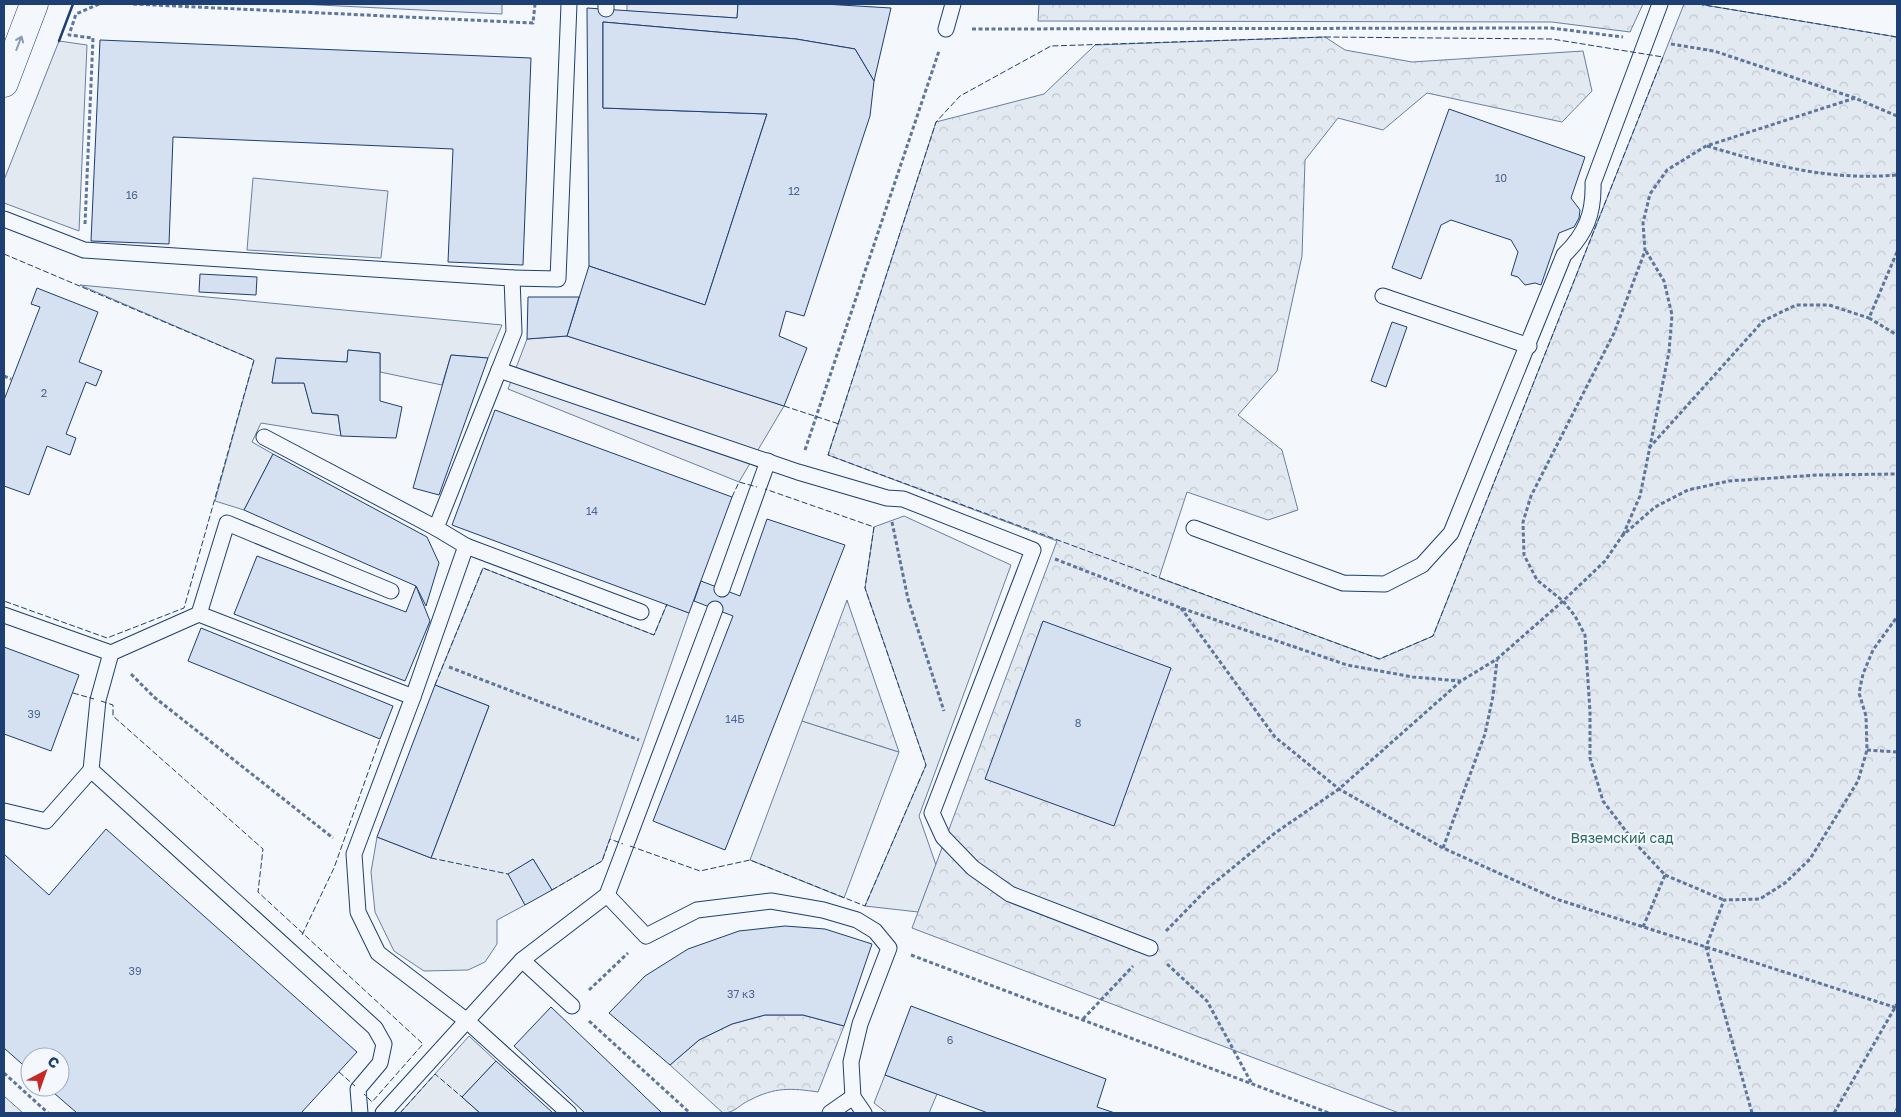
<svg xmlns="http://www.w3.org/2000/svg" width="1901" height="1117" font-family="'Golos Text',sans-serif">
<defs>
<pattern id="forest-crowns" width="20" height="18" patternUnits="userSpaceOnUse" patternTransform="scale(1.25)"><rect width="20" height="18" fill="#e3e9f0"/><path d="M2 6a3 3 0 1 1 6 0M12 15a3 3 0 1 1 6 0" fill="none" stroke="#c2c9d1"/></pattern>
</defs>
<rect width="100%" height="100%" fill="#f4f7fb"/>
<g fill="#e3e9f0" stroke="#687fa3">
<polygon points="299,4 502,4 502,14"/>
<polygon points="59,41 87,45 79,231 4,203 4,180"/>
<polygon points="253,178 388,191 381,258 247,250"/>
<polygon points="80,285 502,325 488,358 451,355 442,385 380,372 380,353 348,350 347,362 277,358 272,383 304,383 312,413 338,415 341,436 261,423 252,442 273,454 244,510 215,501 254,360"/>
<polygon points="904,516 1011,565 919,816 936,865 918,912 865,906 926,765 865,588 874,527"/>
<polygon points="483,568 654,635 667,604 689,613 602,861 552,890 533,859 509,874 525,905 497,920 497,944 485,962 468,970 424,971 394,951 375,912 371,872 377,837 431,858 489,706 435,685"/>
<polygon points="802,721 899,752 844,898 750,860"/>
<polygon points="469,1036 496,1061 462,1097 480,1113 400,1113"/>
<polygon points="885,1075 937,1094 929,1113 887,1113 874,1103"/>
<polygon points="4,1096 23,1113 4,1113"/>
</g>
<g fill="url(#forest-crowns)" stroke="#687fa3">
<polygon points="1039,4 1643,4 1630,32 1552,22 1038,21"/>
<polygon points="1684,4 1698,4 1897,37 1897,1106 1894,1113 1399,1113 912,928 1057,541 828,455 936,122 1044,94 1095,45 1325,37 1345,50 1412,62 1583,51 1592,91 1562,122 1427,93 1383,130 1338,118 1305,160 1302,256 1277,371 1238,415 1282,450 1298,510 1268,520 1187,492 1159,578 1380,659 1433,636"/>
<polygon points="847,600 899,752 802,721"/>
<path d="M765 1015H803L844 1026 818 1092C791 1088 775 1087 750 1100 740 1104 735 1113 723 1113L670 1065 699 1040 732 1024Z"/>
</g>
<g fill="#e3e8f0" stroke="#687fa3">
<polygon points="627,4 738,4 737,18 627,11"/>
<polygon points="567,336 784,406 739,482 508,389 527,339"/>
</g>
<g fill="#d5e0f0" stroke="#1d3f73">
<polygon points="738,4 824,4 891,8 874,81 855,49 796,39 603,22 603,108 767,114 705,305 589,266 587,8 737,18"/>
<polygon points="603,22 796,39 855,49 874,81 870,116 804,316 786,311 779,336 807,348 784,406 567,336 589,266 705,305 767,114 603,108"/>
<polygon points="100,40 531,58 523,265 448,262 453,149 173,137 169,244 91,241"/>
<polygon points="1449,109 1585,157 1571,198 1580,210 1579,218 1574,227 1559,233 1541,285 1535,283 1525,285 1518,277 1511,275 1518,252 1511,240 1451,220 1441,225 1421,279 1392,268"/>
<polygon points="200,274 257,277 256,295 199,292"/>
<polygon points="37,288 98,312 79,362 102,371 96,386 86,382 66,434 76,438 70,455 47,446 29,495 4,486 4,400 40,307 31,304"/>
<polygon points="528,297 579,297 567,336 527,339"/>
<polygon points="1392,322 1407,327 1386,387 1371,381"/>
<polygon points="348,350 380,353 380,401 402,407 396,438 341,436 338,415 312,413 304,383 272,383 276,358 347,362"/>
<polygon points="451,355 488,358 439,495 413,488"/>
<polygon points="495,410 732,497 689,613 452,525"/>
<polygon points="273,454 427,537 439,563 426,606 416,586 244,510"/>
<polygon points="767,519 845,545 725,850 653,821 733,616 694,601 701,581 740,596"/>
<polygon points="257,556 406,612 416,586 430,621 405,681 234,614"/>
<polygon points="1043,621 1171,668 1114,826 985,779"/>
<polygon points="201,628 393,706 380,739 188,661"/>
<polygon points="4,647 79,675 51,751 4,734"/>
<polygon points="435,685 489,706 431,858 377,837"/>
<polygon points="106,829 357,1052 301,1113 77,1113 47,1087 60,1087 60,1057 30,1057 30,1071 4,1048 4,854 49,895"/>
<polygon points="533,859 552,890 525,905 508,874"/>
<polygon points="785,926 825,929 872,944 844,1026 803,1015 765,1015 732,1024 699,1040 670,1065 609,1013 645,976 688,949 739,931"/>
<polygon points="911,1006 1106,1079 1097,1107 1115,1113 988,1113 885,1075"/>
<polygon points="551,1007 662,1113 585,1113 514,1046"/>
<polygon points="496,1061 553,1113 480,1113 462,1097"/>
</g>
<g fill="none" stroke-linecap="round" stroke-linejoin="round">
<defs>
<g id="lane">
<polyline points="606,9 606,4"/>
<polyline points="946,29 953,4"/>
<polyline points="4,219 84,250 512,278 514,332 499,370 798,472 887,498 903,499 1033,550 932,813 943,837 973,868 1010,894 1150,948"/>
<polyline points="512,278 558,279 569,4"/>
<polyline points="1383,296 1529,346"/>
<polyline points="264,437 436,528"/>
<path d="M1194 528 1343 583 1385 584 1422 565 1451 533 1564 255C1586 234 1594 213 1593 183L1660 4"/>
<polyline points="466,546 641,612"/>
<polyline points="722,589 768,461"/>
<polyline points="199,614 227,523 391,591"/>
<polyline points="4,615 111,653 199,614 413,697 354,854 358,912 378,953 467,1021 569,1113"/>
<polyline points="111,653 98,700 91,770 375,1028 384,1044 380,1063 358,1089 360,1113"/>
<polyline points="413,697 466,546 436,528 499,370"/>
<polyline points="4,811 46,821 91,770"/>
<polyline points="607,895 646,936 697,910 771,901 823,910 857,920 875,931 889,948 860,1024 851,1062 853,1097 864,1113"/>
<polyline points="522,960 607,895 715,609"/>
<polyline points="383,1113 522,960 572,1006"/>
<polyline points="830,1113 853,1097"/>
</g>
<polyline id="street" points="4,83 34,4"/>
</defs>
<use href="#lane" stroke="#1d3f73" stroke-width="17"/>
<use href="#street" stroke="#1d3f73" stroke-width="29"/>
<g stroke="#5e769c" stroke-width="3" stroke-dasharray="4 2.5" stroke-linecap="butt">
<polyline points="133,4 533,23 535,4"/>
<polyline points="972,29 1551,28 1623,37"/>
<polyline points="1671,44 1714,51 1855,98"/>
<path d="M1707 146C1771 165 1829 181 1897 175"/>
<polyline points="85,224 93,38 69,35 76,14 99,4"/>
<polyline points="1897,252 1869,318 1897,335"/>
<polyline points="4,376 11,379"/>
<polyline points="1649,448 1763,321 1796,305 1829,305 1869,318"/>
<polyline points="805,450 939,51"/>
<polyline points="892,522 908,599 944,711"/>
<polyline points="1623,535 1640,496 1669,352 1672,315 1664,281 1646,251"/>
<polyline points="1055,559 1181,608 1347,665 1413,677 1461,681"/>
<polyline points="1181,608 1275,737 1339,789 1443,848 1556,899 1897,1008"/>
<polyline points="449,667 639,740"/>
<polyline points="131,674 154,697 333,838"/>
<polyline points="1867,750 1897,752"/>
<polyline points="1443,848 1485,734 1493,696 1497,660"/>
<polyline points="1665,875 1724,900"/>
<polyline points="1643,927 1665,875 1635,843 1603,801 1590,758 1590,712 1585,635 1575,616 1563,601 1537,580 1524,555 1523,522 1531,496 1614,333 1645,251 1643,223 1650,194 1667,170 1706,146 1855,98 1897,116"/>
<polyline points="1166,931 1208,888 1275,833 1339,789 1461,681 1497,659 1563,601 1605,561 1622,536 1655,507 1688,490 1729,481 1817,475 1897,474"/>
<polyline points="911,955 1329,1113"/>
<polyline points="1167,964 1207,1001 1252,1084"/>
<polyline points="589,990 628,953"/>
<polyline points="1083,1019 1133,966"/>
<polyline points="589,1021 690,1113"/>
<polyline points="4,1073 48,1113"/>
<polyline points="1752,1113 1706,947 1724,900 1760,899 1785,883 1810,859 1858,781 1867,750 1866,716 1859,693 1863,674 1873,650 1897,617"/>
<polyline points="1834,1113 1897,1004"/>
</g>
<use href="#lane" stroke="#f4f7fb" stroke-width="15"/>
<use href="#street" stroke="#f4f7fb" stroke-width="28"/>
<g stroke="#1d3f73" stroke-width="1" stroke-dasharray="6 2.5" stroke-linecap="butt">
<polyline points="1698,4 1897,37"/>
<polygon points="1325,37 1552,39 1663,57 1433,636 1379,659 828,455 936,122 960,96 1051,46"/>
<polyline points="4,254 254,360 184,608 107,638 4,601"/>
<polyline points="784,406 839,424"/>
<polyline points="732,497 739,482 757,487"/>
<polyline points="435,685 483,568 654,635 667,604"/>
<polyline points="73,693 94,699"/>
<polyline points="101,701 113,705 113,716 263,849 258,892 423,1044 372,1102 364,1094"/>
<polyline points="630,846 700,871 750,860 865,906 926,765 865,588 874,527 765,489"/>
<polyline points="431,858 508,874"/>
<polyline points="552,890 602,861 610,839 623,844"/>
<polyline points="302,935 334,868 380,739"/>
<polyline points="339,1072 355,1086"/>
<polyline points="400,1113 435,1074 462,1097"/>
</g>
<polyline stroke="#1d3f73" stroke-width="2.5" points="59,41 73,4"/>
</g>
<defs><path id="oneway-shaft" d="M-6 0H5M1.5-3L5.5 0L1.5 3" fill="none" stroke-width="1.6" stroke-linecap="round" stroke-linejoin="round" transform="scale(1.25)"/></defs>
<use stroke="#889bb7" href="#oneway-shaft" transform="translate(19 43) rotate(-69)"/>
<g text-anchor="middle" stroke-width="4" stroke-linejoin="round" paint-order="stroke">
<g font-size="11" fill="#4b6792">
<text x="1501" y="182">10</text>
<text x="794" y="195">12</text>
<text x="132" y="199">16</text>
<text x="44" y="397">2</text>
<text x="592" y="515">14</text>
<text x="34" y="718">39</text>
<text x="735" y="723">14Б</text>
<text x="1078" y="727">8</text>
<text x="135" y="975">39</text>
<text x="741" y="998">37 к3</text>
<text x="950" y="1044">6</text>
</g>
<g font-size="14" fill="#2c6c60" stroke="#f4f7fb">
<text x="1622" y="843">Вяземский сад</text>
</g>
</g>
<rect width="1901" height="1117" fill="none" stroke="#1d3f73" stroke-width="10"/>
<g transform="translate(45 1072) rotate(41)"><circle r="24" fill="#f4f7fb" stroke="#9eadc5"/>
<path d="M0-4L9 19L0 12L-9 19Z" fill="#c62828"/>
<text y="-8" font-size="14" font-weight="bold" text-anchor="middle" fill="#1d3f73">С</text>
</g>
</svg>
